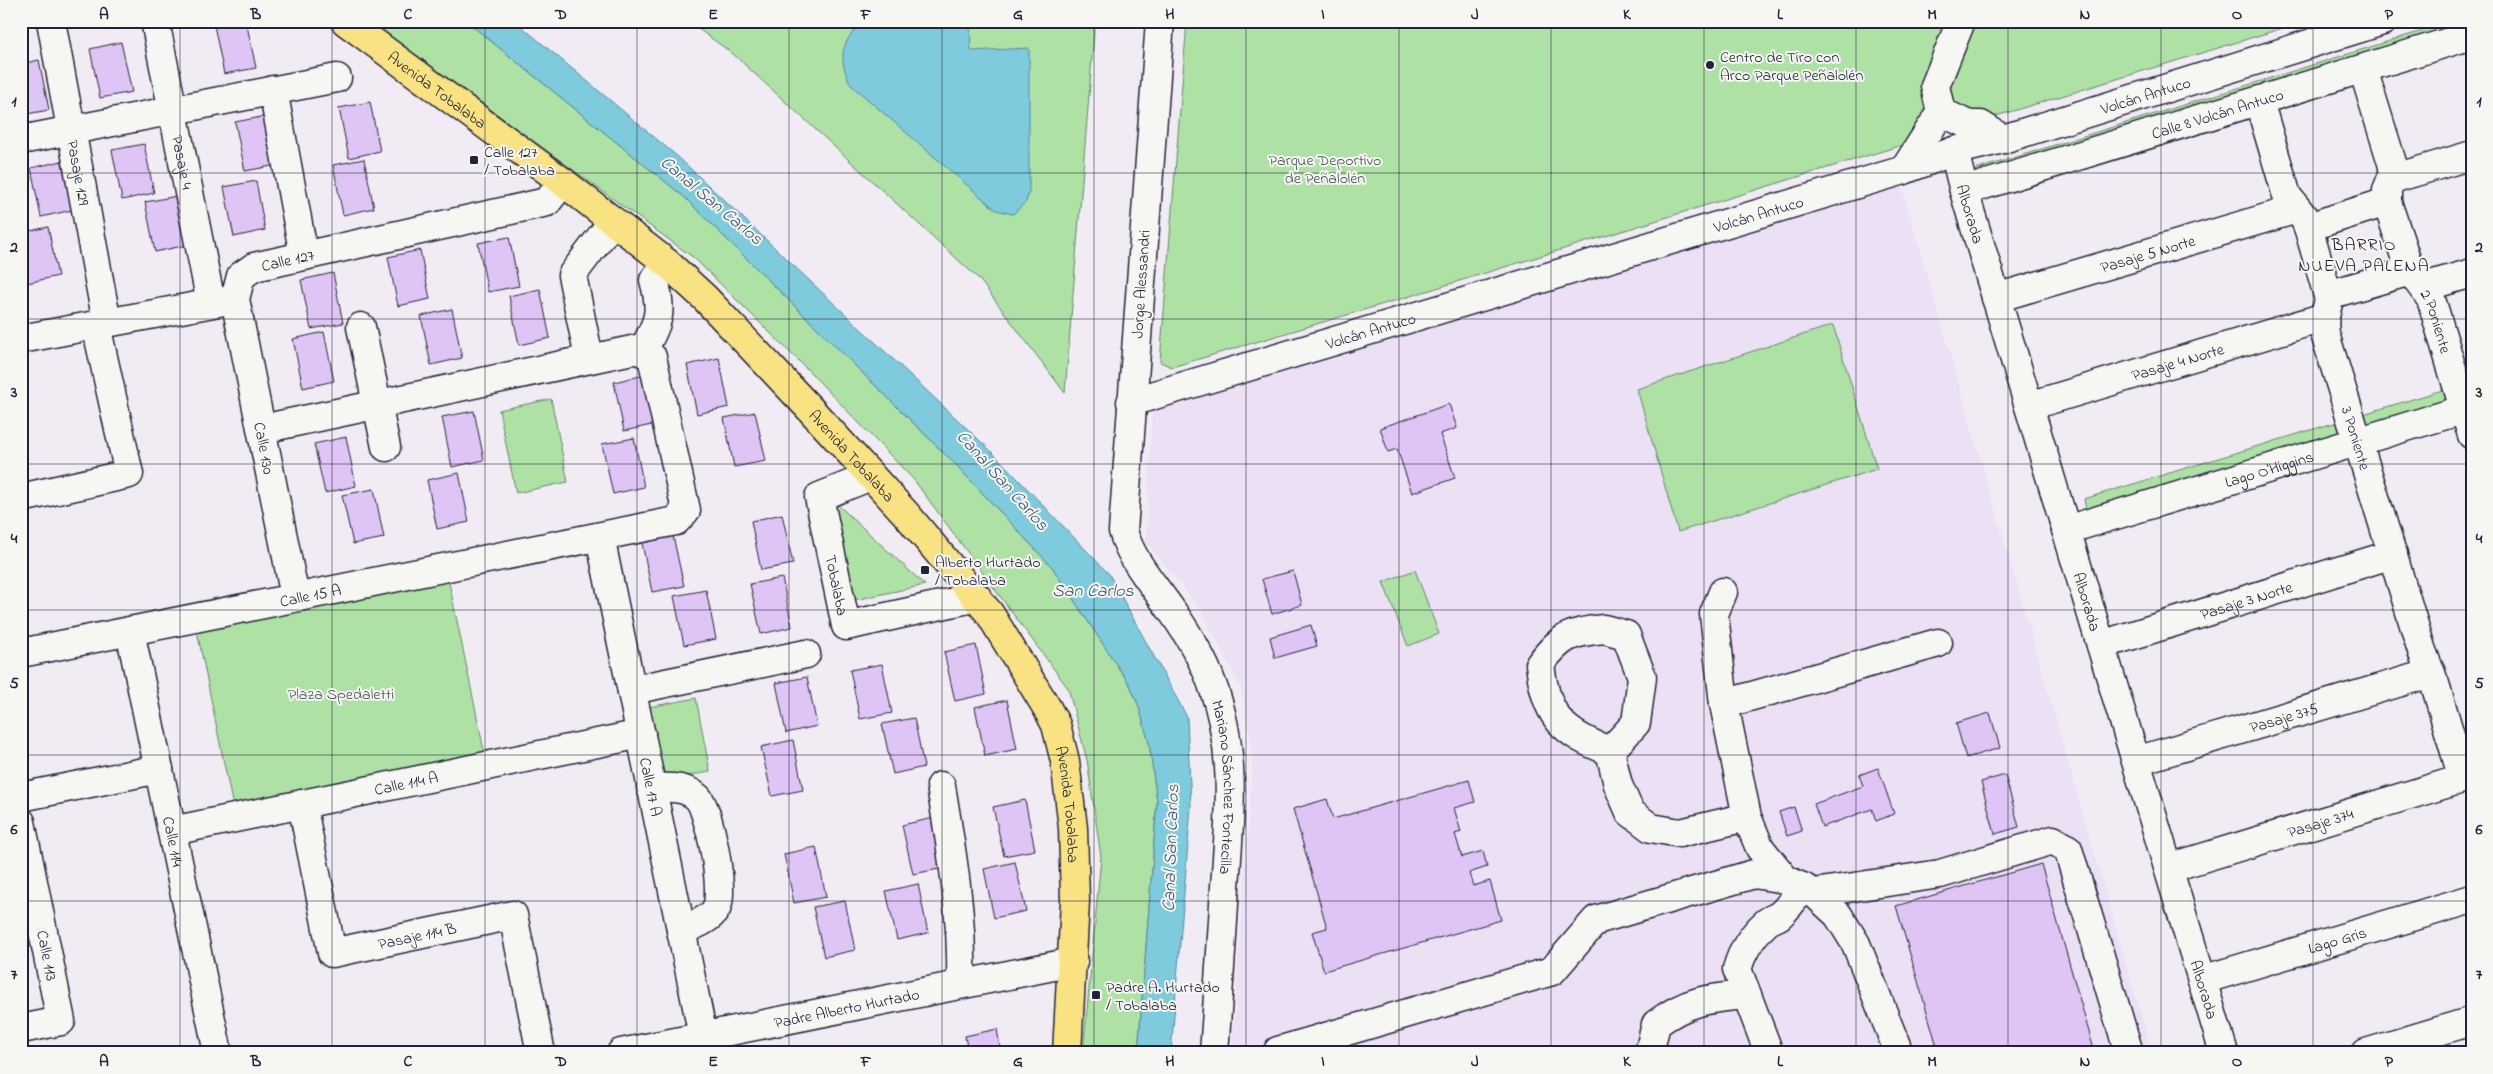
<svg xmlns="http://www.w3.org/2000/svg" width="2493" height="1074" font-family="'Indie Flower',sans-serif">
<rect width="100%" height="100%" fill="#f1ecf3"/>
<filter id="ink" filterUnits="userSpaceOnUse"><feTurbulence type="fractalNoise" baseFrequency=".02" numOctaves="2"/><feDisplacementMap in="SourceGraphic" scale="10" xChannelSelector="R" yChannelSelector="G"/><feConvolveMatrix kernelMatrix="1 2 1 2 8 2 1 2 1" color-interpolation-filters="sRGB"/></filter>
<g filter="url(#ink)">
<polygon fill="#ebe0f4" points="1901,184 2152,1053 1232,1053 1253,758 1241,688 1202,611 1146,542 1152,408"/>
<g fill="#ade2a4" stroke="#688270">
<polygon points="369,21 466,21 683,196 958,467 1052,567 1130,685 1139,707 1149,743 1157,801 1138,1053 1083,1053 1101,857 1087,760 1068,688 914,480 808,370 694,258"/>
<polygon points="687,21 1095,21 1065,393 979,279 732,53"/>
<polygon points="1187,21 2306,21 1404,298 1172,367 1160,362"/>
<polygon points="2454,21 2472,21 2472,29 1972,183 1968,172"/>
<polygon points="1833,325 1877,469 1678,532 1637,389"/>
<polygon points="2472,381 2472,394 2086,510 2084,499"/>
<polygon points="551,399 568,482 516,493 499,410"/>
<polygon points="826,494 925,585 849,601"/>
<polygon points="1415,570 1439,634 1408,646 1383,582"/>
<polygon points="448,578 485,755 233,807 197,631"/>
<polygon points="696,698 710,772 668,779 661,772 649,707"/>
</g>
<g fill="#7ecbdd" stroke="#59879c">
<polygon points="466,21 515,21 678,157 993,453 1109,574 1187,717 1191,807 1171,1053 1138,1053 1157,801 1149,743 1139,707 1130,685 1052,567 958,467 683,196"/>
<path d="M863 21H970L971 51 1029 48V191L1026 202 1013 214 996 210 851 85C837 57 841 43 863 21Z"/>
</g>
<g fill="#dec5f5" stroke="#22223b">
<polygon points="107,21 140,21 140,23 109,30"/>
<polygon points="233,21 246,21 256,68 224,74 214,25"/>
<polygon points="121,42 132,92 100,98 90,49"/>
<polygon points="39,60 49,110 21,115 21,64"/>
<polygon points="370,102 380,151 349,158 339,108"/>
<polygon points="267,116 277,165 245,171 235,122"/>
<polygon points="144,144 154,193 122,200 112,150"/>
<polygon points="364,159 374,208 343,215 333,165"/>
<polygon points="62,161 72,210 41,217 31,168"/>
<polygon points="256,181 265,230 234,237 224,187"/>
<polygon points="177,196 187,245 155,252 145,202"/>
<polygon points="48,227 58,276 27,283 21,255 21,233"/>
<polygon points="509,237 519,286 488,292 478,243"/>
<polygon points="420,250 430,299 398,306 388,257"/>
<polygon points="333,273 343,323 311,329 301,280"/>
<polygon points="540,289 550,338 519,345 509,296"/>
<polygon points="452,309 462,358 431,365 421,316"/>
<polygon points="324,332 334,381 303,388 293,339"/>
<polygon points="719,358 729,407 697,414 687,365"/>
<polygon points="645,375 656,424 624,431 614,382"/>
<polygon points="1449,404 1457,428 1440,434 1455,478 1412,493 1397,449 1388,452 1380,428"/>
<polygon points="474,411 484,460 452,467 442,417"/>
<polygon points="755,412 766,461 734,467 724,418"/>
<polygon points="346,437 356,486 325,493 314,444"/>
<polygon points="634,438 644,487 613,494 602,444"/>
<polygon points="459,473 469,522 437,529 427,480"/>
<polygon points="374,489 384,538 353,544 342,495"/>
<polygon points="782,514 793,564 761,570 751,521"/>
<polygon points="673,536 684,586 652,592 642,543"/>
<polygon points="1293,571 1302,605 1272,614 1262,579"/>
<polygon points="782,578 792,627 761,634 750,584"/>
<polygon points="706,590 716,639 684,645 674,596"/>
<polygon points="1311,625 1317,646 1275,658 1270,637"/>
<polygon points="976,645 986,694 955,701 944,652"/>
<polygon points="882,664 892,713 860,719 850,670"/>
<polygon points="807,677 817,726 786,733 776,683"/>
<polygon points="1007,700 1017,749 985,756 975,707"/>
<polygon points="1990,713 2000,748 1966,758 1956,723"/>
<polygon points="914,718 924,767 893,774 882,724"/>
<polygon points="793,740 803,790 772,796 761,747"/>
<polygon points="1878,768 1894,814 1876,821 1872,809 1822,827 1814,804 1863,786 1859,775"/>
<polygon points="2005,775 2019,827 1995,834 1981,782"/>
<polygon points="1469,780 1475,802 1454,808 1461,832 1455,834 1462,857 1483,851 1487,867 1469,873 1473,886 1490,881 1501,920 1324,971 1312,932 1327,928 1293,809 1327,799 1333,819"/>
<polygon points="1025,800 1035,850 1004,856 993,807"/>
<polygon points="1794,807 1802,831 1787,836 1779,812"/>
<polygon points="934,818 944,868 913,874 902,825"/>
<polygon points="816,847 826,897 794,903 784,854"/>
<polygon points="1015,862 1026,911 994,918 984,869"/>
<polygon points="2041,864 2095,1053 1939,1053 1896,906"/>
<polygon points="918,884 928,933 897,940 886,891"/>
<polygon points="845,901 855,950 824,957 813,907"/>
<polygon points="997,1029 1001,1053 968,1053 965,1036"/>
</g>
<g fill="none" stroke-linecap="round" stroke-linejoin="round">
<defs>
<g id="minor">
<path id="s1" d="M51 21 107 323"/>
<path id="s2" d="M155 21 211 303"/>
<path id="s3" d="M1160 21 1123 531C1132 562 1154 585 1172 611 1188 634 1203 658 1212 684 1237 750 1230 818 1225 886 1222 942 1218 997 1214 1053"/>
<path id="s4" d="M2363 69 2393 166V175L2387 190V202L2410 271 2431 299 2472 435"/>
<polyline points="273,90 304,256"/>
<path id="s5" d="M2259 101 2287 196 2303 216 2308 227 2329 299 2324 321 2325 334 2422 651 2435 684 2463 779"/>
<polyline points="1941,112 1935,86 1961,21"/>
<polyline points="21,140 337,78"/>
<path id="s6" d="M1954 151 1964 191 2224 1053"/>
<polyline points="1904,170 1941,112 1969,125 1981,125 2003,139"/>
<polyline points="2392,179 2472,155"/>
<path id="s7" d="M1964 191 2472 35"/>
<polyline points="2308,227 2387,202"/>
<polyline points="2424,287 2472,273"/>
<polyline points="2328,295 2410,271"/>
<path id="s8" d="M1996 298 2297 209"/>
<polyline points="361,327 386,447"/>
<polyline points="21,339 229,300"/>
<path d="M643 350C659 321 663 312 654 280L667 263"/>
<polyline points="589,358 572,275 613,221"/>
<path id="s9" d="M1131 402 1904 170 1954 151 2003 139 2383 21"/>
<path id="s10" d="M2029 406 2325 317"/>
<path id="s11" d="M871 476 819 497 846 626 977 597"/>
<polyline points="21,498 129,474 96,325"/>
<path id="s12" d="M2066 530 2472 407"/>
<path id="s13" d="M600 537 703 1036"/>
<polyline points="1723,592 1714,614 1724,704 1747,817 1760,848 1785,879"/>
<path id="s14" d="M295 597 235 299 241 276 254 267 547 202 563 182"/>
<path d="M1604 629 1626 635 1642 677 1636 723 1610 751C1561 733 1546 716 1540 664 1560 637 1570 632 1604 629Z"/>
<path id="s15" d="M130 631 218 1053"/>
<path id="s16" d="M2101 645 2393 554"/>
<path id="s17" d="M21 653 676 521 686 510 652 357 637 349 262 429"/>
<polyline points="632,690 806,654"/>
<polyline points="1724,704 1938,643"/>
<polyline points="1610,751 1618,785 1630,812 1651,828 1680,833 1747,817"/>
<path id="s18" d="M2136 761 2431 673"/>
<path d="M941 786C952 852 963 917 961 984"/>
<path d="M651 788C667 788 685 785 698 798 709 810 726 893 716 909 710 920 692 926 681 931"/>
<polyline points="21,797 159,769"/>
<path id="s19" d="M302 804 332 953 513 915 541 1053"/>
<path id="s20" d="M21 822 61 1021 21 1029"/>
<path id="s21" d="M172 831 641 734"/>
<path id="s22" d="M2169 868 2472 776"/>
<polyline points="1814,893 1940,874 2053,840 2068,849 2129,1053"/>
<path id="s23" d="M2202 980 2472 899"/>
<polyline points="1278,1051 1552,971 1596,920 1754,874 1785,879 1814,893 1838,915 1856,944 1899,1053"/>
<path id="s24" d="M621 1053 1073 962"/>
<path d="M1654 1053 1651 1045 1656 1024C1686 1001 1709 998 1747 995"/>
<path d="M1769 1053 1737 969C1742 952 1752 935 1766 923 1770 919 1776 918 1780 915 1789 907 1796 897 1803 887"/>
<polyline points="2366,1053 2472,1021"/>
</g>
<g id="major">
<path id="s25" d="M345 21 563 182 667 263 705 298 811 410 907 515 990 614 1047 708 1056 725 1065 761 1073 828 1075 901 1067 1053"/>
</g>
</defs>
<use href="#minor" stroke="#22223b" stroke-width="31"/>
<use href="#major" stroke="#22223b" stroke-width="31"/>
<use href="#minor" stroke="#f6f6f2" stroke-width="28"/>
<use href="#major" stroke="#f8e281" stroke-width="28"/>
</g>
</g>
<path fill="none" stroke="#22223b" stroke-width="1" stroke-opacity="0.55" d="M180 21V1053M332 21V1053M485 21V1053M637 21V1053M789 21V1053M942 21V1053M1094 21V1053M1246 21V1053M1399 21V1053M1551 21V1053M1704 21V1053M1856 21V1053M2008 21V1053M2161 21V1053M2313 21V1053M21 173H2472M21 319H2472M21 464H2472M21 610H2472M21 755H2472M21 901H2472"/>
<g fill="#22223b" stroke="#f6f6f2" stroke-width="2">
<circle cx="1710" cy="65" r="5"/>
<rect x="469" y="155" width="10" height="10" rx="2.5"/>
<rect x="920" y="565" width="10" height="10" rx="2.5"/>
<rect x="1091" y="990" width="10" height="10" rx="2.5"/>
</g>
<g text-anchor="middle" stroke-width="4" stroke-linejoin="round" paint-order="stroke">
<g font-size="16" fill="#22223b" stroke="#f6f6f2" text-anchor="start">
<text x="1720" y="62">Centro de Tiro con<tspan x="1720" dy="18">Arco Parque Peñalolén</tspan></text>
<text x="484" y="157">Calle 127<tspan x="484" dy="18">/ Tobalaba</tspan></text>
<text x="935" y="567">Alberto Hurtado<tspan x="935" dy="18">/ Tobalaba</tspan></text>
<text x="1106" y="992">Padre A. Hurtado<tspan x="1106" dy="18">/ Tobalaba</tspan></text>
</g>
<g font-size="16" fill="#22223b" stroke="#f6f6f2">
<text dy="6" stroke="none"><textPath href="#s25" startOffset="115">Avenida Tobalaba</textPath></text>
<text dy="6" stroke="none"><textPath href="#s9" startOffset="1060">Volcán Antuco</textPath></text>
<text dy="6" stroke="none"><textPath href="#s7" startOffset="265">Calle 8 Volcán Antuco</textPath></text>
<text dy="6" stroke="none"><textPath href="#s2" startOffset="144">Pasaje 4</textPath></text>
<text dy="6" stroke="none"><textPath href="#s1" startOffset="154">Pasaje 129</textPath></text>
<text dy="6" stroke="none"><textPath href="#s9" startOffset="655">Volcán Antuco</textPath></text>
<text dy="6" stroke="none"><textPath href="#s6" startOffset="65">Alborada</textPath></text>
<text dy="6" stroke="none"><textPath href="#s8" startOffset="158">Pasaje 5 Norte</textPath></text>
<text dy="6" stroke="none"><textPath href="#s14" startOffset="378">Calle 127</textPath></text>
<text transform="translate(1140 284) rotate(-86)" y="6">Jorge Alessandri</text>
<text dy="6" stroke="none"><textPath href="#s4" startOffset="269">2 Poniente</textPath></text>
<text dy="6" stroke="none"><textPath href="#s9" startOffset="250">Volcán Antuco</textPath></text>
<text dy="6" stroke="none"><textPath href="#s10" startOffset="155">Pasaje 4 Norte</textPath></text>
<text dy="6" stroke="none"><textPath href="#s5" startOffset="356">3 Poniente</textPath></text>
<text transform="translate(265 448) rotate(79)" y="6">Calle 130</text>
<text dy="6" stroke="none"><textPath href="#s25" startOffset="670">Avenida Tobalaba</textPath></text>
<text dy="6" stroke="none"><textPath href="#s12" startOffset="212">Lago O'Higgins</textPath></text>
<text dy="6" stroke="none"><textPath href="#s11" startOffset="146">Tobalaba</textPath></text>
<text dy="6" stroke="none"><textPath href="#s17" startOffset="295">Calle 15 A</textPath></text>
<text dy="6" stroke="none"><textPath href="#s16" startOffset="152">Pasaje 3 Norte</textPath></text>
<text dy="6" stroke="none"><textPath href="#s6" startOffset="470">Alborada</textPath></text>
<text dy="6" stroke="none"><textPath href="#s18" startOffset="154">Pasaje 375</textPath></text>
<text dy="6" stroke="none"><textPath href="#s21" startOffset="239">Calle 114 A</textPath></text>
<text dy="6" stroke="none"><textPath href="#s13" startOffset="255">Calle 17 A</textPath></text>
<text dy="6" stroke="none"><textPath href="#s3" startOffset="794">Mariano Sánchez Fontecilla</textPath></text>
<text dy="6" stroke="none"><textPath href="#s25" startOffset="1090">Avenida Tobalaba</textPath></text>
<text dy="6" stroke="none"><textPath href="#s22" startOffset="158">Pasaje 374</textPath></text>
<text dy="6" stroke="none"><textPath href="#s15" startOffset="215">Calle 114</textPath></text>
<text dy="6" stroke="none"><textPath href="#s19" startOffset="239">Pasaje 114 B</textPath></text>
<text dy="6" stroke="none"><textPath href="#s23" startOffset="141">Lago Gris</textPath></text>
<text dy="6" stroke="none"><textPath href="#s20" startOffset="136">Calle 113</textPath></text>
<text dy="6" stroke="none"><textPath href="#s6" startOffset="875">Alborada</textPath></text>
<text dy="6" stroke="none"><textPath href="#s24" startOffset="230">Padre Alberto Hurtado</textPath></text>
</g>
<g font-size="16" fill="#455255" stroke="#f6f6f2">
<text x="1325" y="165">Parque Deportivo<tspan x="1325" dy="18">de Peñalolén</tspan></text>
<text x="341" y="699">Plaza Spedaletti</text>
</g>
<g font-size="18" font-style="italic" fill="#3e556c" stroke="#f6f6f2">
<text transform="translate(712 200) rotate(40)" y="6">Canal San Carlos</text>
<text transform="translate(1003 480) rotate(48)" y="6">Canal San Carlos</text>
<text x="1093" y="596">San Carlos</text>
<text transform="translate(1170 848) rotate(-88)" y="6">Canal San Carlos</text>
</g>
<g font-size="18" letter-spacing="1" fill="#22223b" stroke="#f6f6f2">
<text x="2364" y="250">BARRIO<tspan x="2364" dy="21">NUEVA PALENA</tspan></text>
</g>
</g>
<rect width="2493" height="1074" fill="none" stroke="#f6f6f2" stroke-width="55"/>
<rect x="28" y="28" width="2438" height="1018" fill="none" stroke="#22223b" stroke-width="2"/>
<g font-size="16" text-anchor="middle" font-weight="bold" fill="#22223b">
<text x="104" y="19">A</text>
<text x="256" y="19">B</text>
<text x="408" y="19">C</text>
<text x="561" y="19">D</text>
<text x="713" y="19">E</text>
<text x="866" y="19">F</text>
<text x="1018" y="19">G</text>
<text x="1170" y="19">H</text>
<text x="1323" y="19">I</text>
<text x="1475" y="19">J</text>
<text x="1627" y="19">K</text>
<text x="1780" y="19">L</text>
<text x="1932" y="19">M</text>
<text x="2085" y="19">N</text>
<text x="2237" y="19">O</text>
<text x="2389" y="19">P</text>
<text x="14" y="106">1</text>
<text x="2479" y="106">1</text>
<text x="14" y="252">2</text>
<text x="2479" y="252">2</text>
<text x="14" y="397">3</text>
<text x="2479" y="397">3</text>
<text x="14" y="543">4</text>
<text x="2479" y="543">4</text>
<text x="14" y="688">5</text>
<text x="2479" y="688">5</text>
<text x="14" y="834">6</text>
<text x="2479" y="834">6</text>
<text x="14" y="979">7</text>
<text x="2479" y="979">7</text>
<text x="104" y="1066">A</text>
<text x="256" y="1066">B</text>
<text x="408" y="1066">C</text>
<text x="561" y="1066">D</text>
<text x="713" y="1066">E</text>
<text x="866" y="1066">F</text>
<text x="1018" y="1066">G</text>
<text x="1170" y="1066">H</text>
<text x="1323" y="1066">I</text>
<text x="1475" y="1066">J</text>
<text x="1627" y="1066">K</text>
<text x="1780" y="1066">L</text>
<text x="1932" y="1066">M</text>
<text x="2085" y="1066">N</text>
<text x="2237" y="1066">O</text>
<text x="2389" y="1066">P</text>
</g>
</svg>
